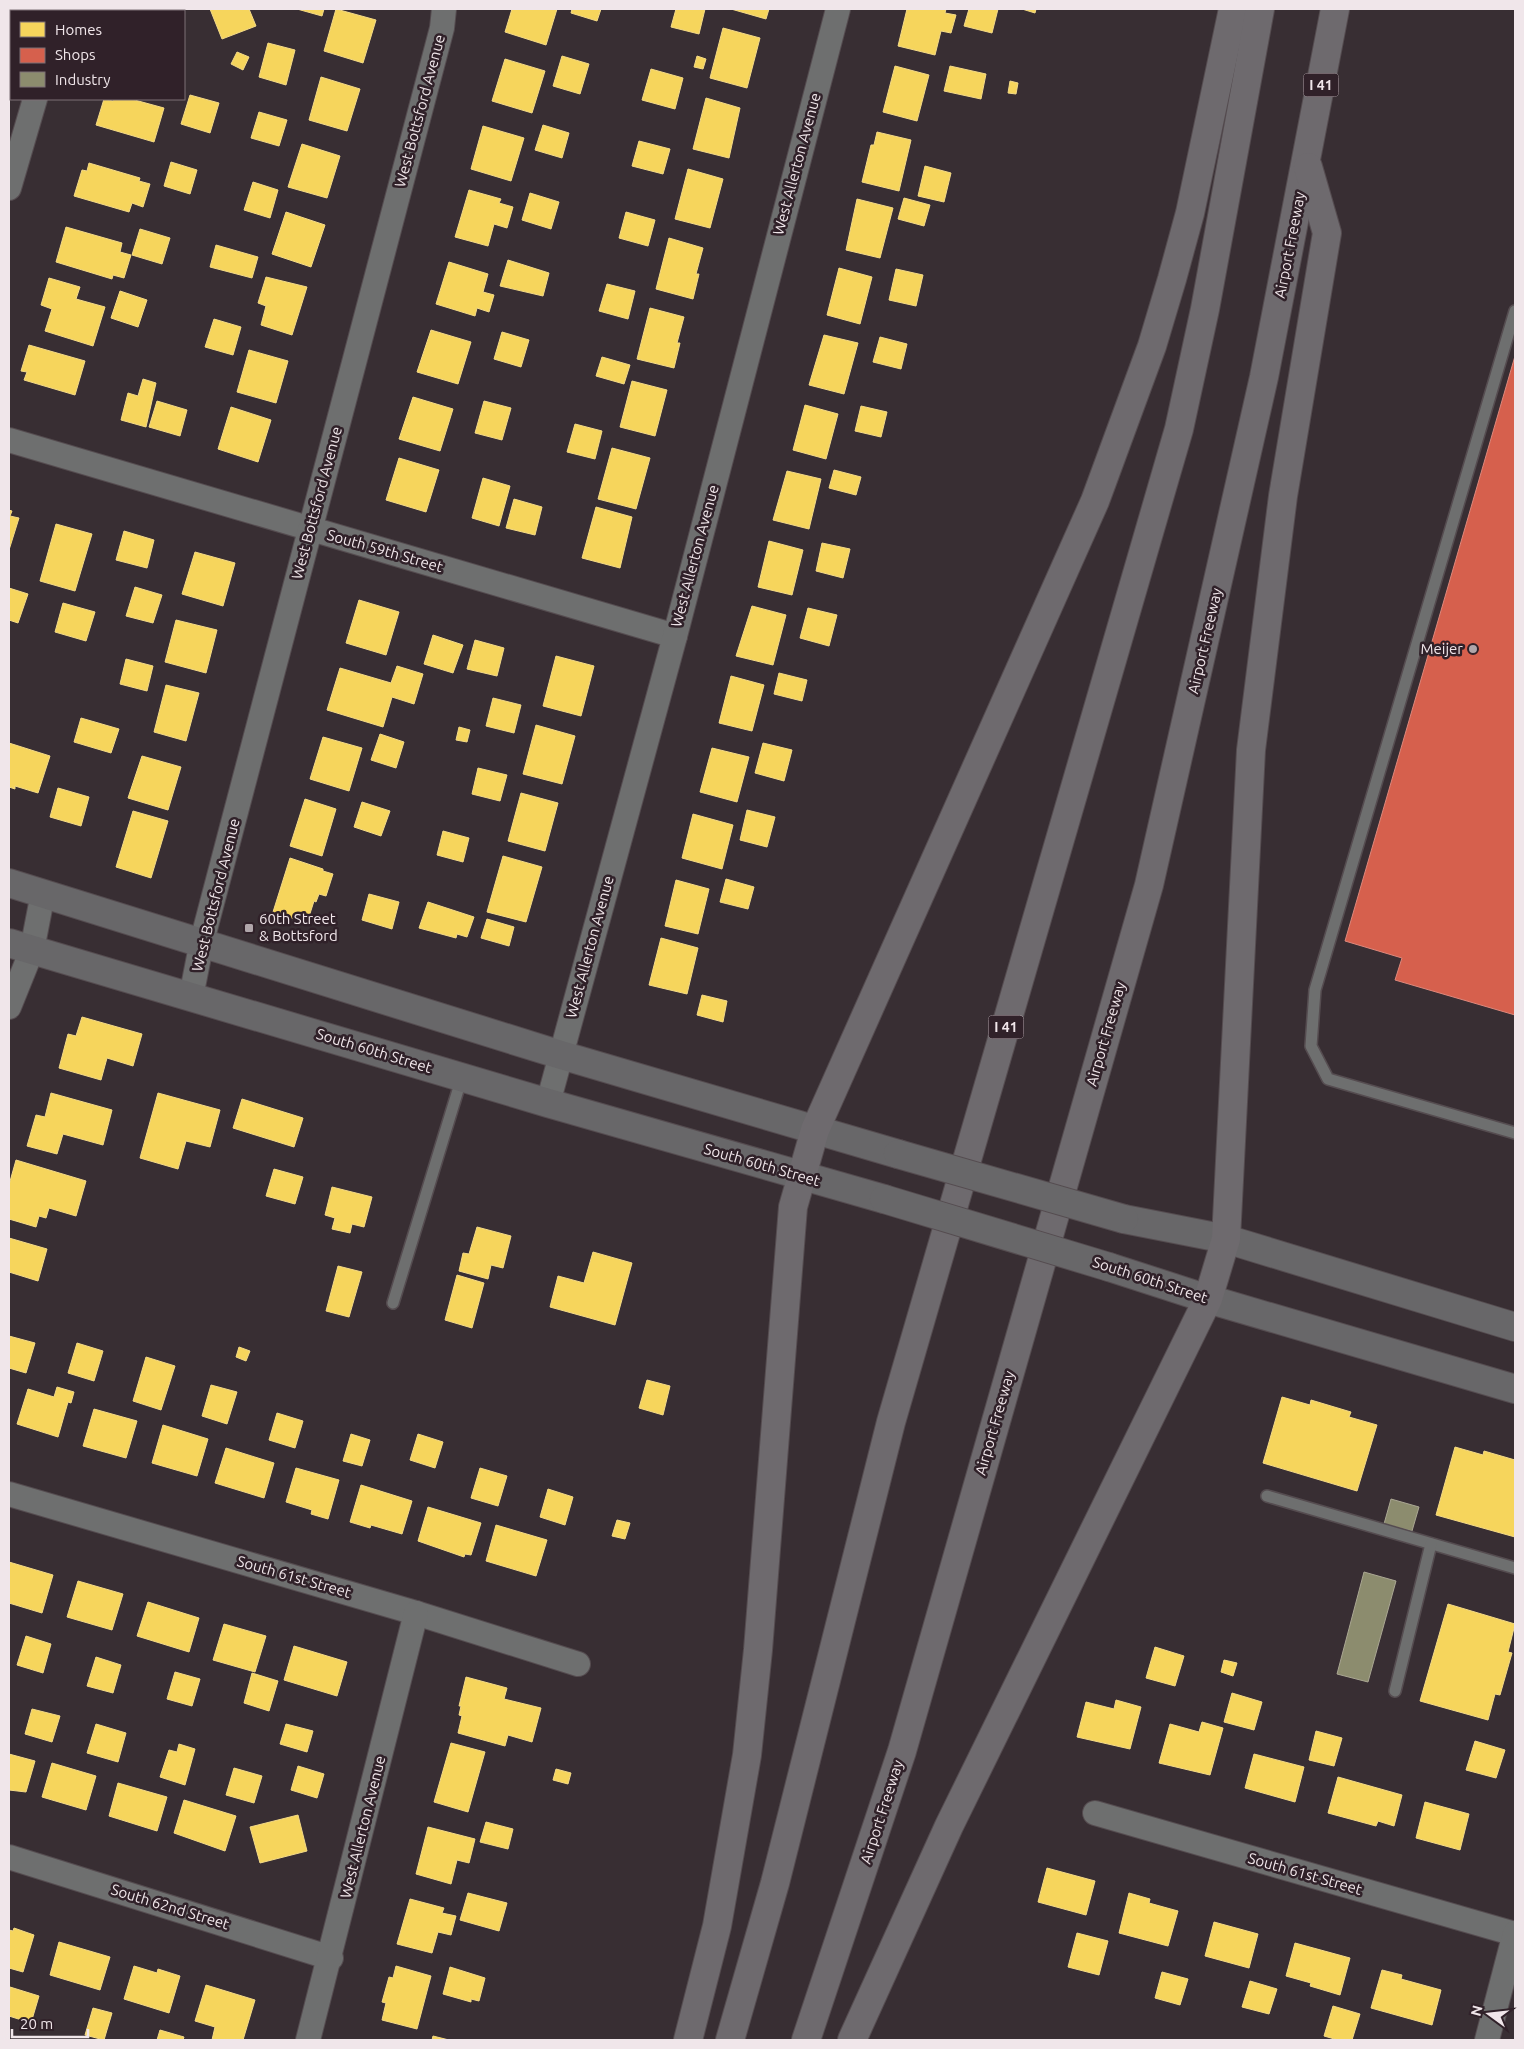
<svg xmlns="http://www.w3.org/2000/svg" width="1524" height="2049" font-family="Ubuntu,sans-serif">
<rect width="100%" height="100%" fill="#382e33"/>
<g fill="#f6d55c" stroke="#f4da87">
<polygon points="136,9 168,9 167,11 135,11"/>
<polygon points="210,9 249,9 256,26 222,39"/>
<polygon points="297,9 324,9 322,16"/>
<polygon points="336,9 376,20 363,63 324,51"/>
<polygon points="512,9 557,9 546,45 505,32"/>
<polygon points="572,9 601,9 597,21 571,13"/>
<polygon points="676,9 705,9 699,34 671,27"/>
<polygon points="731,9 769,9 766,19"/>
<polygon points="907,9 946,9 945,13 956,15 951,33 941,31 935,55 898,46"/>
<polygon points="969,9 998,9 992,33 964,26"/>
<polygon points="1022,9 1036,9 1035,13"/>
<polygon points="723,28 760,38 747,88 710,78"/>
<polygon points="268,43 295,50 286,85 259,77"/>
<polygon points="237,52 249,57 243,70 231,64"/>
<polygon points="562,56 589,64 580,94 553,86"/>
<polygon points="697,56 706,59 703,69 694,67"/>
<polygon points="505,59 545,71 532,113 492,101"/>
<polygon points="895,66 929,75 917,121 883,112"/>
<polygon points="950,66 986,74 981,99 944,91"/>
<polygon points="651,69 683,78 675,109 642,100"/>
<polygon points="321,77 360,89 347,131 309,120"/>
<polygon points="1010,81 1018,83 1016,94 1008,93"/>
<polygon points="190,95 219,103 210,133 181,124"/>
<polygon points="706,98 740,108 729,158 693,149"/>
<polygon points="104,99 113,101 114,99 131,99 164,108 154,142 96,125"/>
<polygon points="259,112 287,120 279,146 251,138"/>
<polygon points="543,125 569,133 562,158 535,150"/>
<polygon points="483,126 524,138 511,181 471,169"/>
<polygon points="877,132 911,140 899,191 862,182 871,145 874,145"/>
<polygon points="639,141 670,149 663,174 632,166"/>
<polygon points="302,144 340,156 327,198 288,187"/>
<polygon points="171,162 197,170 190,194 164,186"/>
<polygon points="89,163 140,178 139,181 150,184 143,207 132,203 129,212 74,196 82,170 87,171"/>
<polygon points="925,166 951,173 944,202 918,196"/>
<polygon points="688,169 723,179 710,228 675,219"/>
<polygon points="253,182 278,190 270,218 244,210"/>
<polygon points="469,190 501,199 499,203 513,207 507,228 494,224 488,246 455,237"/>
<polygon points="530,193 559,202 551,229 522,220"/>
<polygon points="904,198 930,205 924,226 898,219"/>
<polygon points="857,199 893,208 880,258 846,250"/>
<polygon points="286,212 325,225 311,267 272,254"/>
<polygon points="626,212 655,220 648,246 619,238"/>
<polygon points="66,227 122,243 120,252 131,255 124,278 113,275 112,279 56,262"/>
<polygon points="140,229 170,238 162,264 132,255"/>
<polygon points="669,238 703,248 696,274 699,274 693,299 656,289"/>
<polygon points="216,245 258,257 252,278 210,267"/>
<polygon points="508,260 549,273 543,296 500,286"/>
<polygon points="449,262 488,274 483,292 494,295 489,312 477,308 475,316 436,304"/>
<polygon points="839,268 872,277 860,324 827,315"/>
<polygon points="896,269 923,275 916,306 889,300"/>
<polygon points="266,277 307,287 292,335 261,325 266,306 258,303"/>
<polygon points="49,278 80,287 76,299 105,307 93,346 45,331 52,309 41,305"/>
<polygon points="607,284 635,291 628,319 599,311"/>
<polygon points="120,291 147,300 138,327 111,318"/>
<polygon points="650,308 684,317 677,343 680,343 674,368 637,359"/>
<polygon points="214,319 241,327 233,355 205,347"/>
<polygon points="431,330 471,342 458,384 417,372"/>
<polygon points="502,332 529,340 521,367 494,359"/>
<polygon points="824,335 858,343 844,394 809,385"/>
<polygon points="880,337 907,344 901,369 873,362"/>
<polygon points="29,345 85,361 75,395 24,380 27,372 21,371"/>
<polygon points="249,350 288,361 276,403 237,392"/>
<polygon points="602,357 630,365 624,384 596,376"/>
<polygon points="143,379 156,383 146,427 121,420 128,393 138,396"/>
<polygon points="632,381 667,390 655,436 620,427"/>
<polygon points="413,397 453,409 440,451 399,439"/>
<polygon points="157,401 187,410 180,436 149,427"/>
<polygon points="484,401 511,408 502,440 475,433"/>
<polygon points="805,405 838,414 826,459 793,450"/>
<polygon points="861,406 887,412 881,437 855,431"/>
<polygon points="231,407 271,420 258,462 218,449"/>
<polygon points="575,424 602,431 595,459 567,452"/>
<polygon points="612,448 650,458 636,509 598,499"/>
<polygon points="399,458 439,470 426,512 386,500"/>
<polygon points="834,470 861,477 856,495 829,488"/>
<polygon points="787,471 821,479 809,529 773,520"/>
<polygon points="483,478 510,486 499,526 472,518"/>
<polygon points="514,499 542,507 535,535 506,528"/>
<polygon points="596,507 632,517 620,568 582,558"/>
<polygon points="9,510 12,511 10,516 19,518 9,550"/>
<polygon points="56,524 92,534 75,591 40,581"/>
<polygon points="124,531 154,540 147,568 116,560"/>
<polygon points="769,541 803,550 792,595 758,587"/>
<polygon points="822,543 850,549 843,578 816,571"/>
<polygon points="195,552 235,563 223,606 182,594"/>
<polygon points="135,587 162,595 153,623 126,616"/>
<polygon points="9,588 28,594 18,623 9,620"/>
<polygon points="359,600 399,612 386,655 346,643"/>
<polygon points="63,603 95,612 86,641 55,632"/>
<polygon points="752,606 786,615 773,665 736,656"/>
<polygon points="808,608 837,615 829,646 800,638"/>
<polygon points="176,620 217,630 206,673 165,662"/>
<polygon points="433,635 463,645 453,673 424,664"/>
<polygon points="475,640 504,648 497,676 467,669"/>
<polygon points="556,656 594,666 581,716 543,706"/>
<polygon points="126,659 153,666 147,691 120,684"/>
<polygon points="397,666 423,674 414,704 392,697 383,727 327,710 340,668 391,683"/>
<polygon points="779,673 807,680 802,701 774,694"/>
<polygon points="731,676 764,685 752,731 719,723"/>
<polygon points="166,685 199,693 186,741 154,732"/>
<polygon points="493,698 521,705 514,733 486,726"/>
<polygon points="81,718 119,729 111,753 74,742"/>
<polygon points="536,725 575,736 562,784 523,774"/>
<polygon points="459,727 470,730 467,742 456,740"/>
<polygon points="380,734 404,742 396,768 371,760"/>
<polygon points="323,737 362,748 349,791 310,779"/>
<polygon points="9,743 50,756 38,793 15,786 15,789 9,787"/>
<polygon points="763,743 792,750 784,781 755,773"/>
<polygon points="712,748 749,757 737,802 700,792"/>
<polygon points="142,756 181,767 168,810 128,798"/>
<polygon points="478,768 507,775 500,801 472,794"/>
<polygon points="58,788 89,797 81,826 50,817"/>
<polygon points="521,793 558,803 545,851 508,841"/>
<polygon points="305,799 336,809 322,856 290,846"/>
<polygon points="362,802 390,811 381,836 354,827"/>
<polygon points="747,810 775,817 767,847 740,840"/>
<polygon points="133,811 168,821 151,878 116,867"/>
<polygon points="693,814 733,825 722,869 682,858"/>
<polygon points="443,831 469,838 463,862 437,855"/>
<polygon points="503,856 542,867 526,922 487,912"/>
<polygon points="290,858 323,869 323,871 333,874 326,896 319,894 316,902 314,901 307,923 273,912"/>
<polygon points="726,879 754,887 748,909 720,902"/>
<polygon points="676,880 709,889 698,934 665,926"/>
<polygon points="369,894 399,902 392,929 362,920"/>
<polygon points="428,902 474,917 467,937 457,934 456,938 419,928"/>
<polygon points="487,919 514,927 509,946 481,938"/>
<polygon points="661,938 698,948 687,994 649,985"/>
<polygon points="702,995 727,1001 723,1022 697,1015"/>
<polygon points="82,1017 142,1034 133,1066 107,1058 101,1080 59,1068 68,1034 76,1036"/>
<polygon points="51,1093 112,1110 103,1145 63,1134 57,1154 27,1146 36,1115 45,1117"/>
<polygon points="158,1093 220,1110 210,1147 186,1141 178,1169 140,1158"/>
<polygon points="242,1099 303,1118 294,1147 233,1128"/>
<polygon points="16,1160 86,1181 76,1216 49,1208 46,1218 39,1216 36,1227 9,1219 9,1185"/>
<polygon points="274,1169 303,1177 295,1204 266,1196"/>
<polygon points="332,1187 372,1197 364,1227 352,1224 350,1233 332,1229 335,1218 325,1215"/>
<polygon points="477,1227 511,1236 503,1268 491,1265 488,1279 459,1271 463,1253 469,1254"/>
<polygon points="9,1238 47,1249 38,1281 9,1272"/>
<polygon points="593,1252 632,1263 615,1325 550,1307 558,1276 584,1283"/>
<polygon points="338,1266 362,1272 349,1317 326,1311"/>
<polygon points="457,1275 484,1283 472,1328 445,1320"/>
<polygon points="9,1336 35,1343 26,1373 9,1368"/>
<polygon points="77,1343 103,1351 94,1381 68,1373"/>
<polygon points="239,1347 250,1351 246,1361 236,1357"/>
<polygon points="146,1357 175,1366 161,1410 133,1401"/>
<polygon points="647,1380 670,1386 663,1415 639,1408"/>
<polygon points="211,1385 237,1392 227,1424 202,1416"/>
<polygon points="57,1387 74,1392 71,1403 68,1402 58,1437 17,1424 28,1389 54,1397"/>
<polygon points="1282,1397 1310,1405 1311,1400 1351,1412 1349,1417 1377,1425 1357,1491 1263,1463"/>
<polygon points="94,1409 137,1421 126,1458 83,1446"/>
<polygon points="277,1413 303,1421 295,1448 269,1440"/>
<polygon points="163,1425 208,1439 197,1476 152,1463"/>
<polygon points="351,1434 370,1440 362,1466 343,1461"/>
<polygon points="418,1434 443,1442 435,1468 410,1460"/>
<polygon points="1455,1447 1483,1455 1484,1451 1515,1460 1515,1537 1436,1515"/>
<polygon points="226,1448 274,1463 264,1498 215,1483"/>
<polygon points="296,1468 339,1480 328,1519 311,1514 312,1510 286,1502"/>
<polygon points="480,1468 507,1476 498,1506 471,1498"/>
<polygon points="361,1485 412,1501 402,1534 371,1525 370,1528 350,1522"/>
<polygon points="548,1489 573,1497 565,1525 540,1517"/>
<polygon points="428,1507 481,1523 471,1555 465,1554 464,1557 418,1541"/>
<polygon points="617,1520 630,1523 625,1539 612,1536"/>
<polygon points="496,1525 547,1540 536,1576 486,1561"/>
<polygon points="9,1562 53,1575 42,1613 9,1603"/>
<polygon points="78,1581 123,1594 112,1630 67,1617"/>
<polygon points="148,1602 199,1618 189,1652 137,1636"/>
<polygon points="1448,1604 1515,1624 1508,1652 1512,1653 1500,1695 1495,1694 1488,1720 1420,1701"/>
<polygon points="224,1624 266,1636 255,1672 213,1660"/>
<polygon points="26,1636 51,1644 43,1673 17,1665"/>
<polygon points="294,1646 347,1662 337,1696 284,1680"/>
<polygon points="1155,1647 1184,1656 1175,1686 1146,1678"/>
<polygon points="96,1657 121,1665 113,1693 87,1686"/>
<polygon points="1224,1660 1237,1663 1233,1676 1221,1672"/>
<polygon points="175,1672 200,1679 192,1706 167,1699"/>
<polygon points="252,1673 278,1681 269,1711 244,1703"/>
<polygon points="466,1677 507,1688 504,1699 541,1708 532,1742 508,1735 505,1746 458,1733 462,1716 459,1715 461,1706 459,1706"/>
<polygon points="1232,1693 1262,1702 1254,1730 1224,1722"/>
<polygon points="1116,1700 1141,1707 1130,1749 1077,1737 1086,1702 1114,1709"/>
<polygon points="32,1709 60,1716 52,1742 25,1734"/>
<polygon points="1202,1722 1223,1728 1210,1775 1159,1763 1170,1724 1199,1732"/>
<polygon points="96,1724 126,1733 118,1762 87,1753"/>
<polygon points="286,1724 313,1731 307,1752 280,1744"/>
<polygon points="1316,1731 1342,1738 1334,1766 1309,1760"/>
<polygon points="1475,1741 1505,1750 1496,1778 1466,1770"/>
<polygon points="451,1743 485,1752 468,1812 434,1802"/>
<polygon points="179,1744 195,1749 185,1785 160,1777 169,1750 177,1752"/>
<polygon points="9,1754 35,1761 26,1792 9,1790"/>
<polygon points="1254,1754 1304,1767 1295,1802 1245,1788"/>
<polygon points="52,1763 96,1776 86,1810 42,1797"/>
<polygon points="298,1766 324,1774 317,1798 291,1790"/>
<polygon points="234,1768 262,1776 254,1803 226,1795"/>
<polygon points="556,1769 571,1773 568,1784 553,1780"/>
<polygon points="1338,1777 1402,1795 1394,1826 1378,1821 1376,1826 1328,1813"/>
<polygon points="118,1783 167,1797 157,1831 109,1816"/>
<polygon points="184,1800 236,1816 225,1851 174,1833"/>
<polygon points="1425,1802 1469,1814 1460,1850 1416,1838"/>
<polygon points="298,1815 307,1851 260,1863 250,1827"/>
<polygon points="486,1822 513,1829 508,1849 480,1842"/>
<polygon points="428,1827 475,1839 469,1863 457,1860 451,1884 416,1874"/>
<polygon points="1047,1868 1095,1881 1086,1915 1038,1902"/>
<polygon points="468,1893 507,1903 499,1931 460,1920"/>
<polygon points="1129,1893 1150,1899 1149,1903 1178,1911 1168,1946 1119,1933"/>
<polygon points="410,1899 444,1908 442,1913 456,1916 451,1935 438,1932 432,1953 397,1944"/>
<polygon points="1214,1922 1258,1934 1249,1968 1205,1956"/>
<polygon points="14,1928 34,1935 23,1972 9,1968 9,1930 13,1931"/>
<polygon points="1077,1933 1108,1941 1099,1975 1068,1967"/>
<polygon points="59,1942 110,1957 100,1990 50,1975"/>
<polygon points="1295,1943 1350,1958 1340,1995 1310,1986 1311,1983 1286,1976"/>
<polygon points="134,1966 157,1973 158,1969 180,1976 169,2013 124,1999"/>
<polygon points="396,1966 431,1976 417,2029 382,2020 386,2003 382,2002 389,1977 393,1978"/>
<polygon points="450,1967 485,1978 479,2001 471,1999 471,2002 443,1994"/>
<polygon points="1382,1970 1402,1975 1401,1979 1441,1990 1432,2025 1371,2008"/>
<polygon points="1162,1972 1188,1979 1180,2005 1155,1998"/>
<polygon points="1250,1981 1277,1989 1269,2014 1242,2007"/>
<polygon points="206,1985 255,2000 243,2040 212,2040 215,2027 195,2021"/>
<polygon points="10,1987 39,1996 31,2023 9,2016"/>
<polygon points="1333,2006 1360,2014 1352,2040 1338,2040 1324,2036"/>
<polygon points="93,2008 112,2013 104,2040 85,2035"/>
<polygon points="160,2030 184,2037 183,2040 157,2040"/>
<polygon points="433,2036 449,2040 432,2040"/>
</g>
<polygon fill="#d6604d" stroke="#de887c" points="1515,356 1515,1015 1395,980 1402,958 1345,941"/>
<g fill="#8c8c6e" stroke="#aaa793">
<polygon points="1391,1499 1419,1507 1412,1531 1384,1524"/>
<polygon points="1364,1572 1396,1581 1368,1682 1337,1674"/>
</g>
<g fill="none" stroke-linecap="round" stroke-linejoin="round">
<defs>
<g id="lane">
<polyline points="1515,311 1315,990 1311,1046 1328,1079 1515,1133"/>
<polyline points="393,1303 462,1077"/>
<polyline points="1267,1496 1515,1568"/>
<polyline points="1395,1691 1431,1544"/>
</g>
<g id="street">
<polyline points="61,11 62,9"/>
<polyline points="9,188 35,99"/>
<polyline points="9,440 675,636"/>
<polyline points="191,997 202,941 442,28 444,9"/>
<polyline points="9,1007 32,950 43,893"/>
<polyline points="548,1103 675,636 838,9"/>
<polyline points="9,1494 416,1613 578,1664"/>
<polyline points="1095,1813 1515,1934"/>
<polyline points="9,1857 331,1958"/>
<polyline points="308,2040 416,1613"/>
<polyline points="1487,2040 1515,1933"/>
</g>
<g id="secondary">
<polyline points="9,883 561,1055 898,1154"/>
<polyline points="9,943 548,1103 884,1199"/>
<polyline points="1124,1219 1226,1239 1515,1327"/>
<polyline points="1109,1267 1208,1299 1515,1389"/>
</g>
<g id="highway">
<polyline points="688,2040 717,1926 747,1755 758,1650 793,1207 815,1130 1095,501 1152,346 1172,279 1190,213 1233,9"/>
<polyline points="730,2040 775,1883 891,1422 1179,429 1205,309 1260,9"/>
<polyline points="806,2040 902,1751 1149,885 1264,377 1335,9"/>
<polyline points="852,2040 949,1826 1208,1299 1226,1239 1251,750 1283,496 1327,233 1308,167"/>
</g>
</defs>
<use href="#lane" stroke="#554c50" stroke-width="14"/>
<use href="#street" stroke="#554c50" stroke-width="26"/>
<use href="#secondary" stroke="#554c50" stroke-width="30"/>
<use href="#highway" stroke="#554c50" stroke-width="30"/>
<use href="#lane" stroke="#6e6f6f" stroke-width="11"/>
<use href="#street" stroke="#6e6f6f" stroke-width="24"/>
<use href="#secondary" stroke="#686769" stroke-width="28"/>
<use href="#highway" stroke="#6e6a6e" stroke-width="28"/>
<defs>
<g id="secondary-bridge">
<polyline points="898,1154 1124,1219"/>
<polyline points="884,1199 1109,1267"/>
</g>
</defs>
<use href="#secondary-bridge" stroke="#554c50" stroke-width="30" stroke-linecap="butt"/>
<use href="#secondary-bridge" stroke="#686769" stroke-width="28"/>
</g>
<g fill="#b0a6aa" stroke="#302129" stroke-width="2">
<circle cx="1473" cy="649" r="5"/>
<rect x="244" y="923" width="10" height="10" rx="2.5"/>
</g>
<g text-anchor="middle" stroke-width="5" stroke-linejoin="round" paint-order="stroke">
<g fill="#302129" stroke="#b6abb0" stroke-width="1">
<rect x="1303.5" y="73.5" width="35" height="23" rx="4"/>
<rect x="988.5" y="1015.5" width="35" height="23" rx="4"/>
</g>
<g font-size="14" font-weight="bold" fill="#f0e6ea">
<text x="1321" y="90">I 41</text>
<text x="1006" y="1032">I 41</text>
</g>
<g font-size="15" fill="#f0e6ea" stroke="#302129">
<text transform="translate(420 111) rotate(-75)" y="5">West Bottsford Avenue</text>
<text transform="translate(797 164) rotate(-75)" y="5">West Allerton Avenue</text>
<text transform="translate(1290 245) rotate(-79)" y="5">Airport Freeway</text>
<text transform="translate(317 503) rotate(-75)" y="5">West Bottsford Avenue</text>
<text transform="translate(385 551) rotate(16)" y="5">South 59th Street</text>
<text transform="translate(695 556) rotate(-75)" y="5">West Allerton Avenue</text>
<text transform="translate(1205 641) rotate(-77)" y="5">Airport Freeway</text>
<text transform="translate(216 895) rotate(-76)" y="5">West Bottsford Avenue</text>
<text transform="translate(590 947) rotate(-75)" y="5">West Allerton Avenue</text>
<text transform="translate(1106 1034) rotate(-74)" y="5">Airport Freeway</text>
<text transform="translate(374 1051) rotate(17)" y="5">South 60th Street</text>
<text transform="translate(762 1165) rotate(16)" y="5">South 60th Street</text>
<text transform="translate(1150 1280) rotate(18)" y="5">South 60th Street</text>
<text transform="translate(995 1423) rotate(-74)" y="5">Airport Freeway</text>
<text transform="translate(294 1577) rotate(16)" y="5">South 61st Street</text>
<text transform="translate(882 1812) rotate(-72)" y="5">Airport Freeway</text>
<text transform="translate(363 1827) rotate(-76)" y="5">West Allerton Avenue</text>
<text transform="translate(1305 1874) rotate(16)" y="5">South 61st Street</text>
<text transform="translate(170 1907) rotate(17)" y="5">South 62nd Street</text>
</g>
<g font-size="15" fill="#f0e6ea" stroke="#302129" text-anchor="end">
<text x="1463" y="654">Meijer</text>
<text x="259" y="924" text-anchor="start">60th Street<tspan x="259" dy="17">&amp; Bottsford</tspan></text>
</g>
</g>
<rect width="1524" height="2049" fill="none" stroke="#f0e6ea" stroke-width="20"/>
<rect x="10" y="10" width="175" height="90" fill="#302129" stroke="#7d7076"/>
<rect x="20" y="22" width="25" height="15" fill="#f6d55c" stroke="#7d7076"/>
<text x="55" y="35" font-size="15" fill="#f0e6ea">Homes</text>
<rect x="20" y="48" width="25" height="15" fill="#d6604d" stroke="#7d7076"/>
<text x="55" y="60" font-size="15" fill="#f0e6ea">Shops</text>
<rect x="20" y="72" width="25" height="15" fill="#8c8c6e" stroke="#7d7076"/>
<text x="55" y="85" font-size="15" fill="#f0e6ea">Industry</text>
<g transform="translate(1489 2014) rotate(285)" stroke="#302129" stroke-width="4" paint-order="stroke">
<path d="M0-4L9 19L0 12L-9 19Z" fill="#f0e6ea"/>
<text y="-8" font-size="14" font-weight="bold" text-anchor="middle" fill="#f0e6ea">N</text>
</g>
<path d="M12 2029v8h76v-8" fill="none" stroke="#f0e6ea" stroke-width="2.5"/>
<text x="20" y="2029" font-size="15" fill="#f0e6ea" stroke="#302129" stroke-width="4" paint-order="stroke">20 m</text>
</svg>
